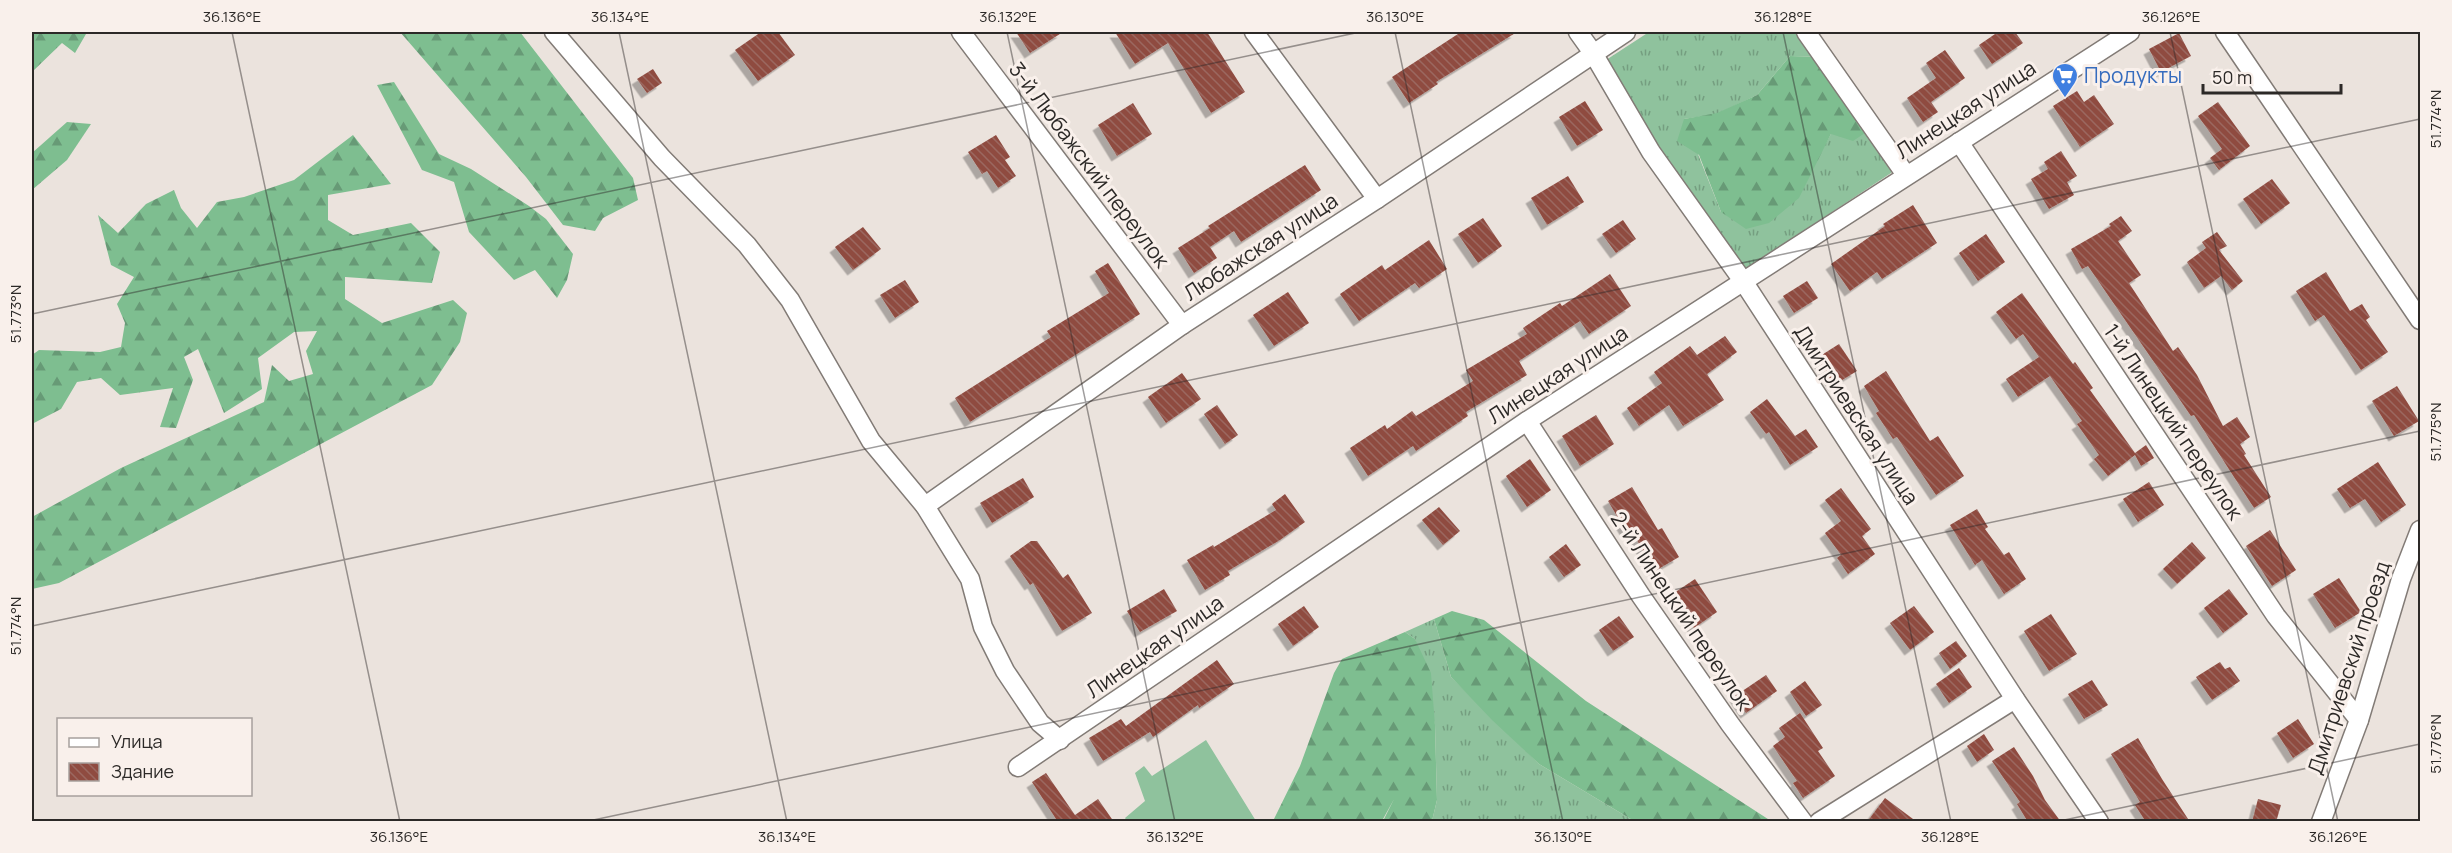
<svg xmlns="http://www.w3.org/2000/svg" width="2452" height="853" font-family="Manrope,sans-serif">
<defs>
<pattern id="grass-tufts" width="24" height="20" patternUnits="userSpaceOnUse" patternTransform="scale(1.5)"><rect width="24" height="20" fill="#8fc29d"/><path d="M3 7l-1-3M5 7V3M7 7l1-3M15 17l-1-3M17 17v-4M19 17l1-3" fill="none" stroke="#759e80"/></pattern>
<pattern id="forest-firs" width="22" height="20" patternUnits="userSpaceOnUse" patternTransform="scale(1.5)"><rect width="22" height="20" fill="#7ebe90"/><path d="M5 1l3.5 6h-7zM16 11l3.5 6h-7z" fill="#679a76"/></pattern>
<pattern id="building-back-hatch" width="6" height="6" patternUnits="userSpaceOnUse" patternTransform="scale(1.5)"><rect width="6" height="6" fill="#8f4b40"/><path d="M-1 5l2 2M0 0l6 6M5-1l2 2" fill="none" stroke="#9b6860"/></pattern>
<filter id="shadow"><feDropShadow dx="-5.5" dy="5.5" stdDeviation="0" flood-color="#0004"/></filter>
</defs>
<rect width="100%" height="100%" fill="#ebe3dd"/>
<g fill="url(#grass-tufts)">
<polygon points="1649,32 1801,32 1822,57 1790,56 1757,95 1717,114 1684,119 1721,212 1818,157 1831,134 1871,129 1895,164 1891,173 1746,269 1656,142 1606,60"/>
<polygon points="1434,619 1451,677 1539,764 1634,821 1432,821 1437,800 1435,725 1415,639 1405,632"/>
</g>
<g fill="url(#forest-firs)">
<polygon points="32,32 86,32 86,34 75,53 62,43 32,72"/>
<polygon points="400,32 520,32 633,178 638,200 603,218 595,231 563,225 526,177"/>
<polygon points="1790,56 1822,57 1871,129 1853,141 1831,134 1799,198 1769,223 1746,229 1721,212 1699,155 1677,141 1684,119 1717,113 1757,95"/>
<polygon points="394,82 439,154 471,169 529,206 546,219 573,254 567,280 557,298 535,270 514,280 469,232 454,182 422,170 377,85"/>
<polygon points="67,122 91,124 67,160 32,190 32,153"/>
<polygon points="353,135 391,184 328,195 328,220 353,235 411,223 440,252 432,283 345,277 345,299 382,323 453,300 467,313 460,342 432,385 59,583 32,589 32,517 121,468 264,402 272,365 289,381 313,374 306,351 317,331 294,332 258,358 262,389 224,413 198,349 184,357 193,380 176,428 160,427 173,388 120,395 101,378 77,382 61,409 32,424 32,355 39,350 100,352 121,347 125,323 117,304 134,277 111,265 98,215 118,233 146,204 174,190 181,208 197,228 217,202 244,197 294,180"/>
<polygon points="1452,611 1484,620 1586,701 1771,821 1634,821 1539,764 1492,720 1451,677 1434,619"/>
<polygon points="1405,632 1415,639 1431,673 1435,725 1437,800 1432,821 1383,821 1394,799 1382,821 1273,821 1300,766 1334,673 1342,659"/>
</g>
<polygon fill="#8fc29d" points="1206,740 1256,821 1127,821 1125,818 1145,801 1135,773 1144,766 1152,776"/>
<g fill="url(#building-back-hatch)" filter="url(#shadow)">
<polygon points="761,32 778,32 795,55 758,81 735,50"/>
<polygon points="1016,32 1063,32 1030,53"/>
<polygon points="1115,32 1207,32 1245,92 1211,113 1168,43 1135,64"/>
<polygon points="1461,32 1517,32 1436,82 1438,84 1409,103 1392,77"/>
<polygon points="1998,32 2015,32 2023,43 1992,64 1979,45"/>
<polygon points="2179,33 2191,56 2161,72 2149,49"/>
<polygon points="1945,50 1965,78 1931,102 1938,112 1923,122 1907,98 1936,78 1926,63"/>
<polygon points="653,69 662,83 647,93 637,79"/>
<polygon points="2077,91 2084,102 2094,95 2114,124 2080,147 2053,106"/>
<polygon points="1585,101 1603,130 1577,146 1559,117"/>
<polygon points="2218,102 2250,146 2219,170 2210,158 2222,149 2198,116"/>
<polygon points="1133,103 1152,134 1117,156 1098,125"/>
<polygon points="996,135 1010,157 1005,160 1016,176 998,188 987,171 982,174 968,152"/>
<polygon points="2061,151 2077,176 2067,182 2074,195 2049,209 2031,179 2048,169 2044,162"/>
<polygon points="1305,165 1321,190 1241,242 1234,231 1210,247 1217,258 1194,273 1178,248 1210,228 1208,226"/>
<polygon points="1568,176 1584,202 1547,225 1531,198"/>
<polygon points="2272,179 2290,203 2261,224 2243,199"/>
<polygon points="1913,205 1937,243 1882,279 1877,272 1850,291 1831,264 1885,226 1883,224"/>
<polygon points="2121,216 2132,231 2118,241 2141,275 2129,283 2173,351 2178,347 2197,375 2223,426 2237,417 2250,437 2240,444 2246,454 2244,455 2271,497 2254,508 2194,415 2191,416 2088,266 2082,269 2071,249 2111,226 2109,224"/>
<polygon points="1483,218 1502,246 1478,263 1458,234"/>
<polygon points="1623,220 1636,239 1616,253 1602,234"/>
<polygon points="863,227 881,249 853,270 835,247"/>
<polygon points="2217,232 2227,246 2219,250 2243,281 2232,290 2221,276 2204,288 2187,262 2206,248 2202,242"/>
<polygon points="1986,234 2005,262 1978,281 1959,253"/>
<polygon points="1429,240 1447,269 1419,288 1415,283 1359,321 1340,294 1382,265 1385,270"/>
<polygon points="1108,263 1140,314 970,422 955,398 1051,337 1047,331 1109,293 1095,271"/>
<polygon points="2326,272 2350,311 2362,304 2370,317 2366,320 2388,352 2361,370 2324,315 2315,321 2296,291"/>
<polygon points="1610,274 1631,306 1589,334 1580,321 1519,361 1527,375 1466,412 1468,416 1416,451 1413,446 1368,476 1350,448 1385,425 1387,429 1412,411 1416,416 1473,381 1466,370 1527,334 1523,328 1560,303 1562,306"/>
<polygon points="905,280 919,302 895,318 880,295"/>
<polygon points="1807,281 1818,298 1794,313 1783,296"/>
<polygon points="1288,292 1309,323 1274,346 1253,315"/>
<polygon points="2022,293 2073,364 2075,362 2093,388 2090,390 2135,453 2146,445 2154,458 2141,466 2135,455 2108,476 2094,459 2099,455 2077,424 2082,421 2050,376 2018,397 2006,379 2039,357 2023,334 2016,339 1996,312"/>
<polygon points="1725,336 1737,352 1707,374 1724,400 1683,426 1669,405 1639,426 1627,408 1662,383 1654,372 1690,346 1697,355"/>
<polygon points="1839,344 1857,371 1834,385 1817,358"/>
<polygon points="1886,371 1930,441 1938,436 1964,476 1936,495 1897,437 1893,439 1876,413 1879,411 1864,386"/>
<polygon points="1182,373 1201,399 1166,423 1148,397"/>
<polygon points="2397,386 2419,421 2394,436 2372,401"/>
<polygon points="1767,399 1795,436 1806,429 1818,447 1790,465 1769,432 1766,434 1750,412"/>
<polygon points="1217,405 1238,435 1225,444 1204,414"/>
<polygon points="1596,415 1614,444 1580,466 1562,436"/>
<polygon points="1530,459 1551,490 1527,507 1506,476"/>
<polygon points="2378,462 2406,505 2381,522 2365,499 2350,508 2337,489"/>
<polygon points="1023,478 1034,497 992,523 980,503"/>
<polygon points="2149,482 2164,505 2138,522 2123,499"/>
<polygon points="1632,487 1658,530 1662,528 1679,557 1655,571 1630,528 1626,531 1608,501"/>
<polygon points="1841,488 1871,529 1862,536 1875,554 1848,574 1837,558 1841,555 1825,533 1841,521 1825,500"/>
<polygon points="1285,494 1305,522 1280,540 1228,571 1230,575 1205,590 1187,560 1213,545 1214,547 1276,510 1272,504"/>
<polygon points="1439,507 1460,531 1443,545 1422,520"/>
<polygon points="1977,509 1988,527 1985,529 2004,555 2009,552 2026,579 2004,594 1982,560 1975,565 1950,525"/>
<polygon points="2270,530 2296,570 2272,586 2246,546"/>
<polygon points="1031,541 1037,541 1063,578 1068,574 1092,613 1062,631 1033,583 1030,585 1010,556"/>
<polygon points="2192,542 2206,558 2177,584 2163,569"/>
<polygon points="1566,544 1581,565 1564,577 1549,557"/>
<polygon points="2339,578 2361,612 2335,628 2313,594"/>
<polygon points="1695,579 1717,612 1694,628 1671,595"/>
<polygon points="1164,589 1177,611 1140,632 1127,611"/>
<polygon points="2229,589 2248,614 2223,633 2204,608"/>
<polygon points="1304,606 1319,627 1293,646 1278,624"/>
<polygon points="1914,606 1934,632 1910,650 1890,623"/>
<polygon points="2051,614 2077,654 2049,671 2024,631"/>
<polygon points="1619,616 1634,637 1613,651 1599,630"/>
<polygon points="1956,641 1967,656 1950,669 1939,653"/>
<polygon points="1217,660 1234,684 1199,708 1198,705 1153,737 1150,732 1103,761 1089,738 1121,719 1126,726"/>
<polygon points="2220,662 2225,669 2230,667 2240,681 2212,700 2196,677"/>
<polygon points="1959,668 1972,687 1949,703 1936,684"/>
<polygon points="1766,675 1777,691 1746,713 1735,696"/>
<polygon points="2092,680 2108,705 2084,719 2068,694"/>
<polygon points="1805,681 1822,705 1806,716 1790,692"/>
<polygon points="1800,713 1823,748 1818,751 1835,776 1803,798 1793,783 1797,781 1773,746 1785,737 1779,728"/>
<polygon points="2298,719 2314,744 2293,758 2277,733"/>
<polygon points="1984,734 1994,750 1977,762 1967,746"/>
<polygon points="2138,738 2162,779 2190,822 2146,822 2135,805 2140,802 2111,754"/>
<polygon points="2014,747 2033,776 2045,800 2061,822 2028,822 2017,804 2020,802 1992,761"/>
<polygon points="1046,773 1075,815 1098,799 1114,822 1058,822 1032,782"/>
<polygon points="1885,798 1917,822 1867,822"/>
<polygon points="2258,799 2281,805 2276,822 2252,822"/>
</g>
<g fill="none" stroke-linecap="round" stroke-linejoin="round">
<defs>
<g id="street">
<polyline points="554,32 662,158 747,245 790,300 871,441 925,506 970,579 983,627 1005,671 1040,723 1060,740"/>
<polyline points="961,32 1182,325"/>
<polyline points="1254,32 1377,199"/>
<polyline points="1578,32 1593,53 1651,152 1743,281 2015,699 2099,822"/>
<polyline points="1806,32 1906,175"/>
<polyline points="2225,32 2420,320"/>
<polyline points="1959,142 2276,616 2359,720"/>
<polyline points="1527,421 1641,596 1730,724 1803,822"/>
<polyline points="925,506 1182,325 1377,199 1626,32"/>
<polyline points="1018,767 1527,421 2130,32"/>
<polyline points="1819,822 2015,699"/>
<polyline points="2321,822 2359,720 2401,579 2420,530"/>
</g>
</defs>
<use href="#street" stroke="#827b76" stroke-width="21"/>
<use href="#street" stroke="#fff" stroke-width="18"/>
</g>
<path fill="none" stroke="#2c2927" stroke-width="1.5" stroke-opacity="0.45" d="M232 32 400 822M619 32 787 822M1007 32 1175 822M1395 32 1563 822M1783 32 1951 822M2170 32 2338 822M32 314 1360 32M32 626 2420 119M584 822 2420 431M2055 822 2420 744"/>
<defs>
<symbol id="supermarket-pin" viewBox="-11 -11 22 30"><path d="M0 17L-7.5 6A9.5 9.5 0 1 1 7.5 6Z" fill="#3f7fe0" stroke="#f9f0eb"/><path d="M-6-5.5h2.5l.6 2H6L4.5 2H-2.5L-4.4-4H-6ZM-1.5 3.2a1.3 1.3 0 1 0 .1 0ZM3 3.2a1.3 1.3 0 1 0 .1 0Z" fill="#fff"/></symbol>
</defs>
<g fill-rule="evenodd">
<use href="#supermarket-pin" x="2050" y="61" width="30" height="40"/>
</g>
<g text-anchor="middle" stroke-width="6" stroke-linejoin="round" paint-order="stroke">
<g font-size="21" fill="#366cbe" stroke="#f9f0eb" text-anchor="start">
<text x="2084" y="83">Продукты</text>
</g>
<g font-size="21" fill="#2c2927" stroke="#f9f0eb">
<text transform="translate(1966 110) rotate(-33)" y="7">Линецкая улица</text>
<text transform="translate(1089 165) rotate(53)" y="7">3-й Любажский переулок</text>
<text transform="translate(1261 247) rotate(-33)" y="7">Любажская улица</text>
<text transform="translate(1558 375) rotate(-33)" y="7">Линецкая улица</text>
<text transform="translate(1856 415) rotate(57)" y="7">Дмитриевская улица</text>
<text transform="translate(2173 422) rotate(56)" y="7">1-й Линецкий переулок</text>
<text transform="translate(1681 611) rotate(56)" y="7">2-й Линецкий переулок</text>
<text transform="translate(1155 647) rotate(-35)" y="7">Линецкая улица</text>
<text transform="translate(2349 668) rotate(-72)" y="7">Дмитриевский проезд</text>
</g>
</g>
<rect width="2452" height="853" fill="none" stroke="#f9f0eb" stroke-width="66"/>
<rect x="57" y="718" width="195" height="78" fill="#f9f0eb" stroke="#a7a09d" stroke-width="1.5"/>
<rect x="69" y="738" width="30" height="9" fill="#ffffff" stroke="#a7a09d" stroke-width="1.5"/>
<text x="111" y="748" font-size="18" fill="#2c2927">Улица</text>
<rect x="69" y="763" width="30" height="18" fill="url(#building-back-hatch)" stroke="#a7a09d" stroke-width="1.5"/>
<text x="111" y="778" font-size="18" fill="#2c2927">Здание</text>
<path d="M2203 84v9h138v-9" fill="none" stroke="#2c2927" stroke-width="3"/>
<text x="2212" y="84" font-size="18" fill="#2c2927" stroke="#f9f0eb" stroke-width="4.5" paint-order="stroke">50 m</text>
<rect x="33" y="33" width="2386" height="787" fill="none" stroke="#2c2927" stroke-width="2"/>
<g font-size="15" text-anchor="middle" fill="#2c2927">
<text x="232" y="22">36.136°E</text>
<text x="620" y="22">36.134°E</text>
<text x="1008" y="22">36.132°E</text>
<text x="1395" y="22">36.130°E</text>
<text x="1783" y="22">36.128°E</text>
<text x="2171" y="22">36.126°E</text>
<text transform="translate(2436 119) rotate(-90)" y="5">51.774°N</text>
<text transform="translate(16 314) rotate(-90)" y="5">51.773°N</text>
<text transform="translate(2436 432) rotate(-90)" y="5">51.775°N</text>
<text transform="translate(16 626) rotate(-90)" y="5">51.774°N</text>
<text transform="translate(2436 744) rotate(-90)" y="5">51.776°N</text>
<text x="399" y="842">36.136°E</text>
<text x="787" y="842">36.134°E</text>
<text x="1175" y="842">36.132°E</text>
<text x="1563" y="842">36.130°E</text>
<text x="1950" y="842">36.128°E</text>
<text x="2338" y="842">36.126°E</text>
</g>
</svg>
